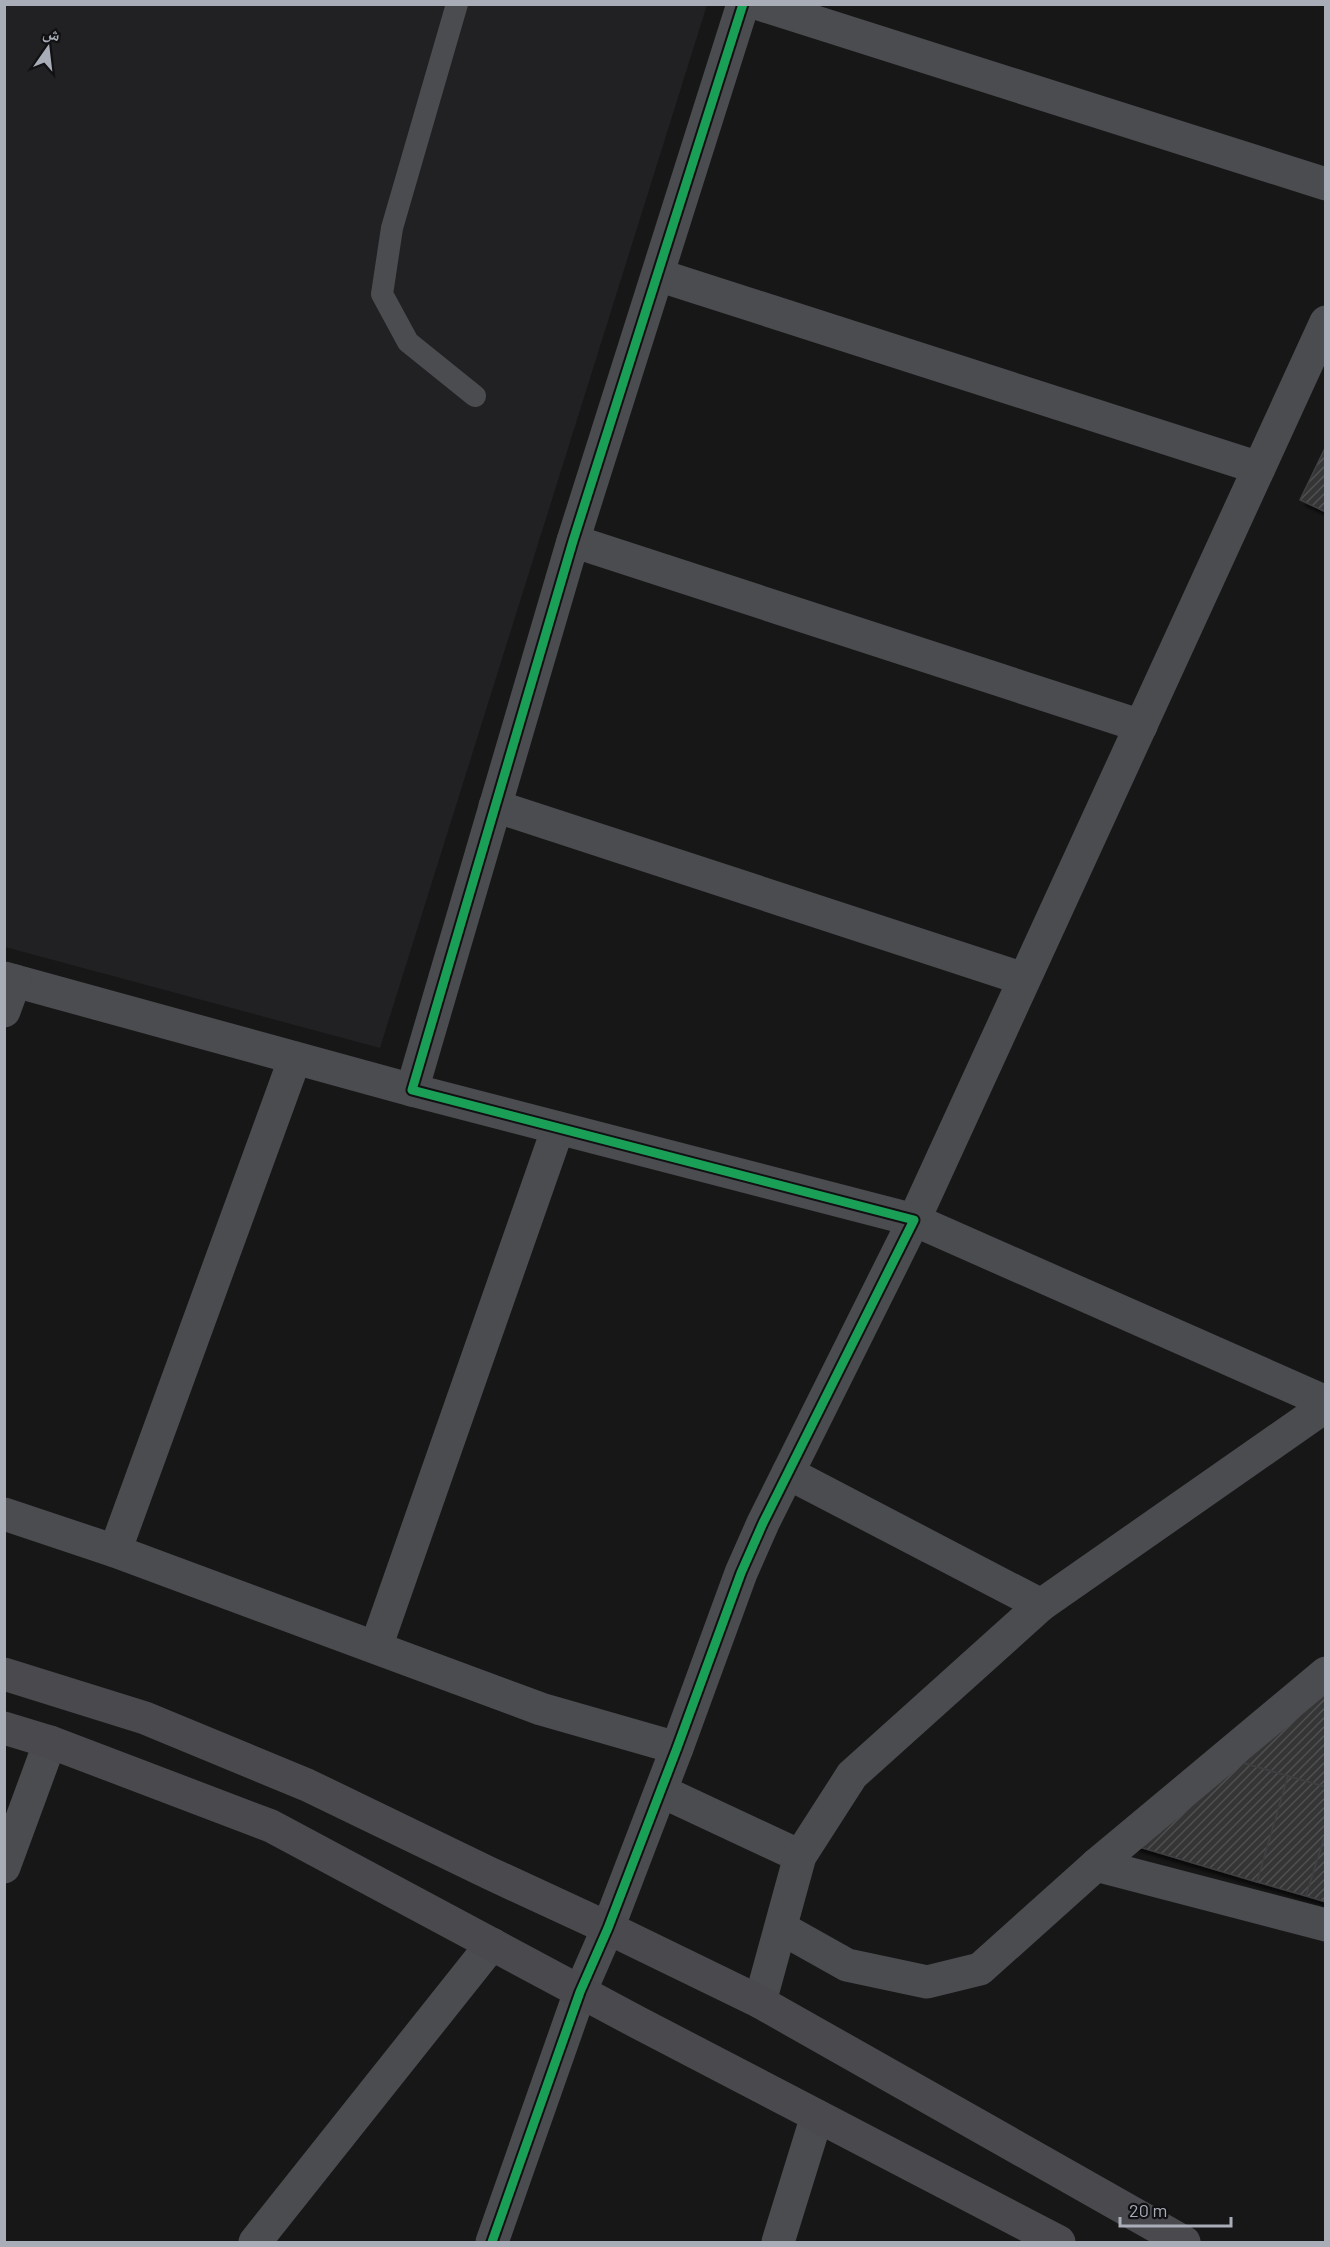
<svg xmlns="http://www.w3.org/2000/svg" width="1330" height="2247" font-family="Barlow,'Noto Naskh Arabic',sans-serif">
<defs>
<pattern id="building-hatch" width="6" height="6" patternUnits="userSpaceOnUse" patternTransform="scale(1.5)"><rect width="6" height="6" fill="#353536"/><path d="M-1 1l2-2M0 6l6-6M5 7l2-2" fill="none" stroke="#4f5051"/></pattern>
<filter id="shadow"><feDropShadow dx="5.5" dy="5.5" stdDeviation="1.5" flood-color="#0009"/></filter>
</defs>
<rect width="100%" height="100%" fill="#171717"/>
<polygon fill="#212123" points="4,5 707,5 380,1048 5,947"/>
<g fill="url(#building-hatch)" stroke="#3f4043" stroke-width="1.5" filter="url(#shadow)">
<polygon points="1326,446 1326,512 1300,500"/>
<polygon points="1326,1675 1326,1787 1230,1759"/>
<polygon points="1230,1759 1288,1776 1257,1882 1129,1844"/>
<polygon points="1288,1776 1326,1787 1326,1832 1306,1896 1257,1882"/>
<polygon points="1326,1832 1326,1902 1306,1896"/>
</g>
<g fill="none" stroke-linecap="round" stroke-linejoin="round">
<polyline stroke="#4b4c50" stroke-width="22" points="457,4 392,228 382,294 408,342 475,396"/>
<g stroke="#4b4c50" stroke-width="33">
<polyline points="759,4 1326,184"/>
<polyline points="658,275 1259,468"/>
<polyline points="1326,322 914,1220 1326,1402"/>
<polyline points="573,541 1141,726"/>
<polyline points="495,806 1024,979"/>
<polyline points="4,978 412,1090"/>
<polyline points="4,1011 15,981"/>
<polyline points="788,1473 1041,1605"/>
<polyline points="4,1514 115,1551 541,1709 677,1748"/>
<polyline points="115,1551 295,1058"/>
<polyline points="376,1647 558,1128"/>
<polyline points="661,1791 800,1856"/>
<polyline points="1096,1865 1326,1925"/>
<polyline points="4,1867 50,1742"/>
<polyline points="781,1928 847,1965 927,1982 980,1969 1096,1865 1326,1673"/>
<polyline points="760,2002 800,1856 852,1775 1041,1605 1326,1406"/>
<polyline points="255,2242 492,1944"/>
<polyline points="492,2242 580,1992 608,1928 677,1748 741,1573 763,1523 914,1220 412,1090 573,541 743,4"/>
<polyline points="778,2242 817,2116"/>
</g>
<g stroke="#4a4a4e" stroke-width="33">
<polyline points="4,1674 145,1718 307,1785 489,1873 608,1928 760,2002 1184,2242"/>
<polyline points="4,1728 50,1742 271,1826 637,2022 1059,2242"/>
</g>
<defs>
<polyline id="cycleway" points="492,2242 580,1992 608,1928 677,1748 741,1573 763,1523 914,1220 412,1090 573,541 743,4"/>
</defs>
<use href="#cycleway" stroke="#111113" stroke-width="13"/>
<use href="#cycleway" stroke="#1a9f57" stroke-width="9"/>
</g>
<rect width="1330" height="2247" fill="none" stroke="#a8adb8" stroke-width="12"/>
<g transform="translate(48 48) rotate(14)" stroke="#111113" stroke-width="4.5" paint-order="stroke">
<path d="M0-4.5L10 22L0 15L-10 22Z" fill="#a8adb8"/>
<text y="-9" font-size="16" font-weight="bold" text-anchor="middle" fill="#a8adb8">ش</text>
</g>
<path d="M1120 2217v9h111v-9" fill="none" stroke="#a8adb8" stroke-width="3"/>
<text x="1129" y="2217" font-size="18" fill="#a8adb8" stroke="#111113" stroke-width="4.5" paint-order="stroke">20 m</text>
</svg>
